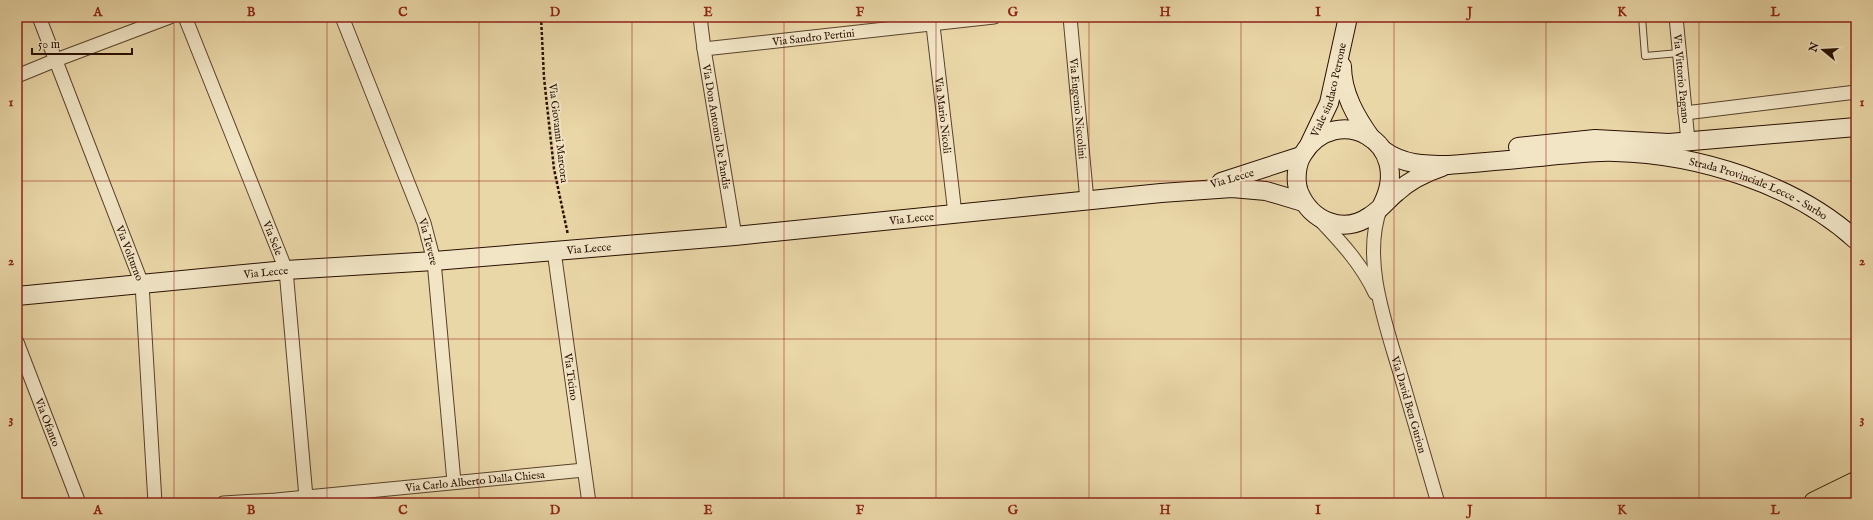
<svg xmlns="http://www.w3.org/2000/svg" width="1873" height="520" font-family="'IM FELL English',serif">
<rect width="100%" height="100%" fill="#ead7a8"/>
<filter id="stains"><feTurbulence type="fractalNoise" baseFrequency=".005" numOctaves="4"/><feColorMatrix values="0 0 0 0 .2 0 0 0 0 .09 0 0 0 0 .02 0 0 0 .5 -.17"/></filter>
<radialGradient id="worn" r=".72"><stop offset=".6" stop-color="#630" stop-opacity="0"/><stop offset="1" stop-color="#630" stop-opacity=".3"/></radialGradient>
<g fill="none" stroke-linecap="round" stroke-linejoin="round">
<defs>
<polyline id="lane" points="1642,17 1645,56 1679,53"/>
<g id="street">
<path id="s1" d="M39 17 142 284 155 503"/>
<path id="s2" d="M185 17 286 270 306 497"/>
<path id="s3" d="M342 17 424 223 434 261 454 482"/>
<path id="s4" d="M700 17 704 49 735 236"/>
<path id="s5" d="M932 17 955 214"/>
<path id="s6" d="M1070 17 1087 201"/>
<path id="s7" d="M1676 17 1688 141"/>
<path id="s8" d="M704 49 994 17"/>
<polyline points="17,76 56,60 170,17"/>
<polyline points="1685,113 1856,92"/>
<path id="s9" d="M1381 207C1360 261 1388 330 1403 383 1415 423 1426 463 1438 503"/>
<path d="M1320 220C1342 243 1362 265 1375 293"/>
<path id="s10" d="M554 251 589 503"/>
<path id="s11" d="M17 342 79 503"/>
<path id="s12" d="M223 503 276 500 584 470"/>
</g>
<g id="secondary">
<path d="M1342 66C1342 93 1356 117 1371 138"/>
<path id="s13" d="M1309 145 1329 103 1348 17"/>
<polyline points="1518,147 1595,139 1669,143 1856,127"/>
<path id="s14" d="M1383 150C1403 165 1425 165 1449 165 1485 162 1522 159 1558 155 1577 154 1596 151 1615 152 1697 154 1795 184 1856 240"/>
<polyline points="1221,182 1301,156"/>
<path d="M1382 205C1415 141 1336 101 1303 154 1296 164 1295 181 1299 192 1311 221 1343 235 1370 216 1380 210 1388 199 1397 192 1409 181 1427 172 1442 167"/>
<path id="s15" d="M17 296 286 270 434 261 735 236 1161 193 1232 188 1266 191 1303 202"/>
</g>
<polyline id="highway" points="1815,503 1856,483"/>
</defs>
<use href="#lane" stroke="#59422a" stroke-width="8"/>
<use href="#street" stroke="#59422a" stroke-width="15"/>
<use href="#secondary" stroke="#291000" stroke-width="20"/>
<use href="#highway" stroke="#291000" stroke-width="24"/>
<polyline stroke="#291000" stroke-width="2.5" stroke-dasharray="3 2" stroke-linecap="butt" points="541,17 544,78 554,169 568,235"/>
<use href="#lane" stroke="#f1e5c6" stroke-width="6"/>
<use href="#street" stroke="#f1e5c6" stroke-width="13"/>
<use href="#secondary" stroke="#f1e5c6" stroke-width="18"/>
<use href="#highway" stroke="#ead7a8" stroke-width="22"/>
</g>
<path fill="none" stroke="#8f2418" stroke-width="1" stroke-opacity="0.55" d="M174 17V503M327 17V503M479 17V503M632 17V503M784 17V503M936 17V503M1089 17V503M1241 17V503M1394 17V503M1546 17V503M1699 17V503M17 181H1856M17 339H1856"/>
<g text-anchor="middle" stroke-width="4" stroke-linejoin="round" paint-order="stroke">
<g font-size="11" fill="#291000" stroke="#f1e5c6">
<text dy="4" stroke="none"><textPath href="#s8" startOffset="110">Via Sandro Pertini</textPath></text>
<text dy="4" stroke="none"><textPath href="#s7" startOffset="62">Via Vittorio Pagano</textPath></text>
<text dy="4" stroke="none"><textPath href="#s13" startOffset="59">Viale sindaco Perrone</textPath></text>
<text dy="4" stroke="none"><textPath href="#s6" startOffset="92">Via Eugenio Niccolini</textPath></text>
<text dy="4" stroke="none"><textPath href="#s5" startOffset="99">Via Mario Nicoli</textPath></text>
<text dy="4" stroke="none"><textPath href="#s4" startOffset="111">Via Don Antonio De Pandis</textPath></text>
<text transform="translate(559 133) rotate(83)" y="4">Via Giovanni Marcora</text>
<text transform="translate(1232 178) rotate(-16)" y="4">Via Lecce</text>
<text dy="4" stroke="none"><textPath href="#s14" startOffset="385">Strada Provinciale Lecce - Surbo</textPath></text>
<text dy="4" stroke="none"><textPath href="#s15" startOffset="898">Via Lecce</textPath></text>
<text dy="4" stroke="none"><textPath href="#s2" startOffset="238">Via Sele</textPath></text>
<text dy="4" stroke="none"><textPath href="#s3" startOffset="241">Via Tevere</textPath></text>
<text dy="4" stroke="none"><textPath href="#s15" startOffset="574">Via Lecce</textPath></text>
<text dy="4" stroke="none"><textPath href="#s1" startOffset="253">Via Volturno</textPath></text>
<text dy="4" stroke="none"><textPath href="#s15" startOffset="250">Via Lecce</textPath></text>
<text dy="4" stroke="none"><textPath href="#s10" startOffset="127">Via Ticino</textPath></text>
<text dy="4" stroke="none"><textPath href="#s9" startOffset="203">Via David Ben Gurion</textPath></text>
<text dy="4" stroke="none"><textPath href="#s11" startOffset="86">Via Ofanto</textPath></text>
<text dy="4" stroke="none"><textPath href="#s12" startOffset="253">Via Carlo Alberto Dalla Chiesa</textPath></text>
</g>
</g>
<rect width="1873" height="520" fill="none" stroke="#ead7a8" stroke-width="44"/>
<g transform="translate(1823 50) rotate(288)" stroke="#f1e5c6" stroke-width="3" paint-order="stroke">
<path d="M0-3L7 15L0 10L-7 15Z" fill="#291000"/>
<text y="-6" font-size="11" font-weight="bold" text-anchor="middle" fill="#291000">N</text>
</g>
<path d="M32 48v6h100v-6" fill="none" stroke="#291000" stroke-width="2"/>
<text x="38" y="48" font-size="12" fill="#291000" stroke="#f1e5c6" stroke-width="3" paint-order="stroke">50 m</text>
<rect x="22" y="22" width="1829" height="476" fill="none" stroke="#8f2418" stroke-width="1.5"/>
<g font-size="13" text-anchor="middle" font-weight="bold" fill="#8f2418">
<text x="98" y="16">A</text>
<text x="251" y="16">B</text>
<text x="403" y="16">C</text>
<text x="555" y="16">D</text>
<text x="708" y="16">E</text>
<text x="860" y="16">F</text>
<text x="1013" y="16">G</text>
<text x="1165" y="16">H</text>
<text x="1318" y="16">I</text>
<text x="1470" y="16">J</text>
<text x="1622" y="16">K</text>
<text x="1775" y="16">L</text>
<text x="11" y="106">1</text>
<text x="1862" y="106">1</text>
<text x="11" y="265">2</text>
<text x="1862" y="265">2</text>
<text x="11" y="423">3</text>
<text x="1862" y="423">3</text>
<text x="98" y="514">A</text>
<text x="251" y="514">B</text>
<text x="403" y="514">C</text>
<text x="555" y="514">D</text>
<text x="708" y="514">E</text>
<text x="860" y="514">F</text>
<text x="1013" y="514">G</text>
<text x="1165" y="514">H</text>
<text x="1318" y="514">I</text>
<text x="1470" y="514">J</text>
<text x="1622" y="514">K</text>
<text x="1775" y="514">L</text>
</g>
<rect width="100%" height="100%" filter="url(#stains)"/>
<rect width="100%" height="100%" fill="url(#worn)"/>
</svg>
